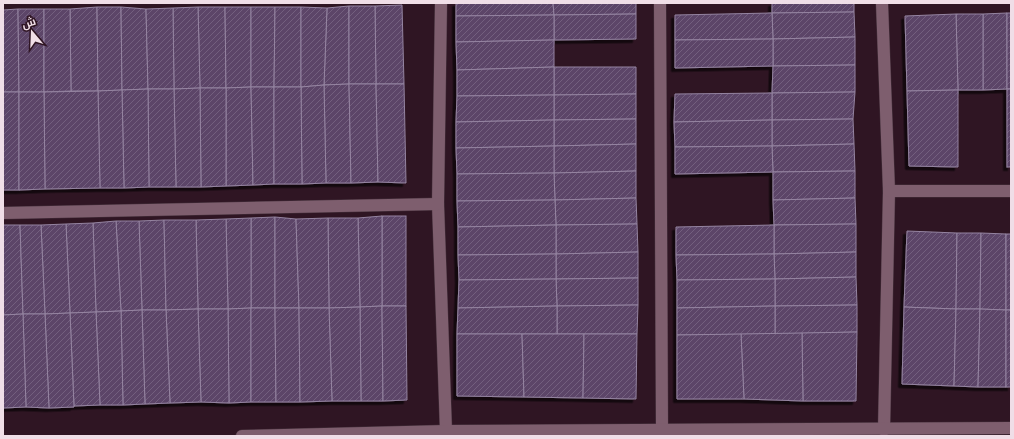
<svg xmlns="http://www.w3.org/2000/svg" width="1014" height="439" font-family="Raleway,Cairo,sans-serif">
<defs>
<pattern id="building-hatch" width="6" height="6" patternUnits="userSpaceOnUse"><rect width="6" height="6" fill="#5b4568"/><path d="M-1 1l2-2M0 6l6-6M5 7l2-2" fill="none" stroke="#735f7e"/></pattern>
<filter id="shadow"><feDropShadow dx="-3.5" dy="3.5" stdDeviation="0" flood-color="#0009"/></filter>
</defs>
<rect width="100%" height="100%" fill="#2f1523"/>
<g fill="url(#building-hatch)" stroke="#9584a1" filter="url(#shadow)">
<polygon points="456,3 553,3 554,15 456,16"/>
<polygon points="553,3 636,3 636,14 554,15"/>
<polygon points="772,3 854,3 854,12 772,13"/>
<polygon points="402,5 404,84 376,84 375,6"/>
<polygon points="349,6 349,84 324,85 327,8"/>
<polygon points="349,6 375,6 376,84 349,84"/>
<polygon points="97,7 98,91 71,91 70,9"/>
<polygon points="97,7 121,7 122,90 98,91"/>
<polygon points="121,7 146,9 148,89 122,90"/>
<polygon points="198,7 225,7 226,88 200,88"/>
<polygon points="198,7 200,88 174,89 173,8"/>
<polygon points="225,7 251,7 251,87 226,88"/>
<polygon points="251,7 275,7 274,87 251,87"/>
<polygon points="275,7 301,7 301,87 274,87"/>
<polygon points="301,7 327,8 324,85 301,87"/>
<polygon points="173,8 174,89 148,89 146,9"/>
<polygon points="18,9 19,92 3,92 3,10"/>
<polygon points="18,9 44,9 44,92 19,92"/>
<polygon points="44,9 70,9 71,91 44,92"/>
<polygon points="854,12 855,37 773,39 772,13"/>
<polygon points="772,13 773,39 675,40 675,15"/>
<polygon points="1007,13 1007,89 983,90 983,14"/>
<rect x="1007" y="13" width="4" height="76"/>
<polygon points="636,14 636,39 554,40 554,15"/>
<polygon points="956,14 983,14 983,90 958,90"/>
<polygon points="956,14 958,90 907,91 905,16"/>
<polygon points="554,15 554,40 456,42 456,16"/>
<polygon points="855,37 855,65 773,66 773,39"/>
<polygon points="773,39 773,66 675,68 675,40"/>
<polygon points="554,40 554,67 457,70 456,42"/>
<polygon points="855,65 855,92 772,93 773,66"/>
<polygon points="554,67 636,67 636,94 554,95"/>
<polygon points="554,67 554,95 457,96 457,70"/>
<polygon points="349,84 351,183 326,183 324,85"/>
<polygon points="349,84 376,84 378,182 351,183"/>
<polygon points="376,84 404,84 406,183 378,182"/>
<polygon points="324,85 326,183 302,184 301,87"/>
<polygon points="251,87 253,185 226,186 226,88"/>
<polygon points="251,87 274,87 274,184 253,185"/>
<polygon points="274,87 301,87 302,184 274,184"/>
<polygon points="200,88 226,88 226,186 201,187"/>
<polygon points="200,88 201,187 176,187 174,89"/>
<polygon points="148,89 174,89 176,187 149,187"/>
<polygon points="148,89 149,187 124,188 122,90"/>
<rect x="1007" y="89" width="4" height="78"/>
<polygon points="122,90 124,188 100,188 98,91"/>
<polygon points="958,90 958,167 909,166 907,91"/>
<polygon points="98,91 100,188 45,189 44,92"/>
<rect x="3" y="92" width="16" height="98"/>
<polygon points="19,92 44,92 45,189 19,190"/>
<polygon points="855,92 853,119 772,120 772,93"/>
<polygon points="772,93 772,120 674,122 675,94"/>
<polygon points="636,94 636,119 554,120 554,95"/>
<polygon points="554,95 554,120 456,122 457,96"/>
<polygon points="636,119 636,144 554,146 554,120"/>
<polygon points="853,119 854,144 772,146 772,120"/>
<polygon points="554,120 554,146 456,148 456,122"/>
<polygon points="772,120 772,146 675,147 674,122"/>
<polygon points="636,144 636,171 554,173 554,146"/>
<polygon points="854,144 855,171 773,172 772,146"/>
<polygon points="554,146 554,173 457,174 456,148"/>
<polygon points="772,146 773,172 675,174 675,147"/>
<polygon points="636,171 636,198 555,200 554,173"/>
<polygon points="855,171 855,198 773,200 773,172"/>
<polygon points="554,173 555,200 457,201 457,174"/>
<polygon points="636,198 637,224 556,225 555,200"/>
<polygon points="855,198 856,224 774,225 773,200"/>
<polygon points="555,200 556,225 458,227 457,201"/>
<rect x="382" y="216" width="24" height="90"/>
<polygon points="382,216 382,306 360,307 358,218"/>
<polygon points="275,217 275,308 251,308 251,218"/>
<polygon points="275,217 296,219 299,308 275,308"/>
<polygon points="251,218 251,308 228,309 226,219"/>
<polygon points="328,218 358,218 360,307 329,308"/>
<polygon points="328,218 329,308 299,308 296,219"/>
<polygon points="226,219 228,309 198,309 196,220"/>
<polygon points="164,220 166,310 142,310 139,221"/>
<polygon points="164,220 196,220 198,309 166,310"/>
<polygon points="116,221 139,221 142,310 121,311"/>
<polygon points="116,221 121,311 96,312 93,223"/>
<polygon points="93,223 96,312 70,313 66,224"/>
<polygon points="66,224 70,313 45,314 41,225"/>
<polygon points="637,224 638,252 556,254 556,225"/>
<polygon points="856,224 856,252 774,254 774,225"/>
<polygon points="3,225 20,225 23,314 3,315"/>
<polygon points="20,225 41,225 45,314 23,314"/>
<polygon points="556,225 556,254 458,255 458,227"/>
<polygon points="774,225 774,254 676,255 676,227"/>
<polygon points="907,231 957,233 956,309 904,307"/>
<polygon points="957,233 981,233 980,309 956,309"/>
<polygon points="981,233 1006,234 1006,310 980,309"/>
<rect x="1006" y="234" width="5" height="76"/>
<polygon points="638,252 638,278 556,279 556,254"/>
<polygon points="856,252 856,277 775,279 774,254"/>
<polygon points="556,254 556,279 459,280 458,255"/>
<polygon points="774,254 775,279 677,280 676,255"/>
<polygon points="856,277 857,305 775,306 775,279"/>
<polygon points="638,278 638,305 557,306 556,279"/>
<polygon points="556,279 557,306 458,308 459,280"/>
<polygon points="775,279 775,306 677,308 677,280"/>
<polygon points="638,305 637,334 557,334 557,306"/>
<polygon points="857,305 857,332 775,334 775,306"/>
<polygon points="382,306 383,401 361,401 360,307"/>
<polygon points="382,306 406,306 407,400 383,401"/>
<polygon points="557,306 557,334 457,334 458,308"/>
<polygon points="775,306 775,334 677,335 677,308"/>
<polygon points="360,307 361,401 332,401 329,308"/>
<polygon points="904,307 956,309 954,386 902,384"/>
<polygon points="251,308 251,402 229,403 228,309"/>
<polygon points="251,308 275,308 276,402 251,402"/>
<polygon points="275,308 299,308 300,402 276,402"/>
<polygon points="299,308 329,308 332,401 300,402"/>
<polygon points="198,309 228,309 229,403 201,402"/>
<polygon points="198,309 201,402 170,403 166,310"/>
<polygon points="956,309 980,309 978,387 954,386"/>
<polygon points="980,309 1006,310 1006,387 978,387"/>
<polygon points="142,310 166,310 170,403 145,404"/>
<polygon points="142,310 145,404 123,405 121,311"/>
<rect x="1006" y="310" width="5" height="77"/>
<polygon points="121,311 123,405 100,405 96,312"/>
<polygon points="96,312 100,405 74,406 70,313"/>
<polygon points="70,313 74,407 49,408 45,314"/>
<polygon points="23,314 45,314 49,408 26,407"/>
<polygon points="23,314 26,407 3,408 3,315"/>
<polygon points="857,332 856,401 803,401 802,333"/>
<polygon points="802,333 803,401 744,399 741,334"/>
<polygon points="457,334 522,334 524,397 457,396"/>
<polygon points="522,334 584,334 583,398 524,397"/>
<polygon points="584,334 637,334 636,399 583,398"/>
<polygon points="741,334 744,399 677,399 677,335"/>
</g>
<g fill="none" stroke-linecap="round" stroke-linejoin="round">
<defs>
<g id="minor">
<polyline points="441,3 438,204 446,431"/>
<polyline points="660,3 662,430"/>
<polyline points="882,3 889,191 884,430"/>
<polyline points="889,191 1011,191"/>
<polyline points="3,213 438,204"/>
<polyline points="242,436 446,431 1011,428"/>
</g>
</defs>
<use href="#minor" stroke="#46323d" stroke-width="13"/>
<use href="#minor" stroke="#7e5e6e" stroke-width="12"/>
</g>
<rect width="1014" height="439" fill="none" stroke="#f0dee7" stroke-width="8"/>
<g transform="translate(32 32) rotate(341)" stroke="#2f1523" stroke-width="3" paint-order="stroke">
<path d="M0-3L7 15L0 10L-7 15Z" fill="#f0dee7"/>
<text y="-6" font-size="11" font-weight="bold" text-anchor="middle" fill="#f0dee7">ش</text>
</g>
</svg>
